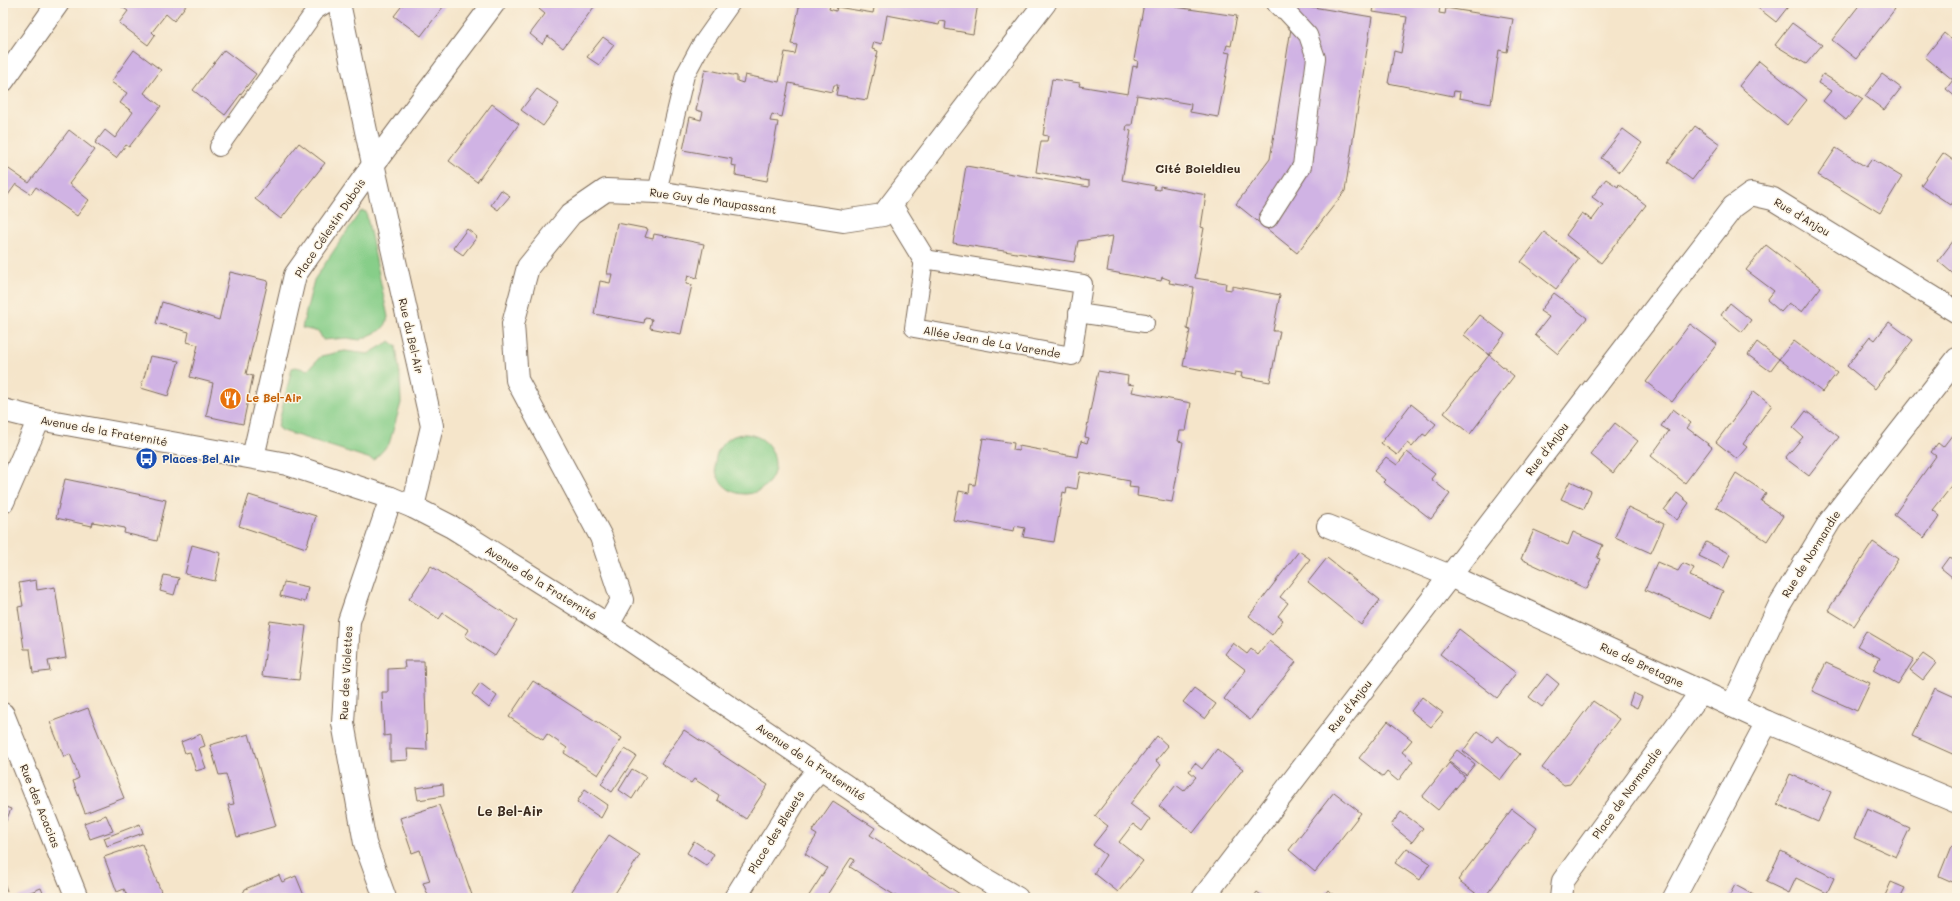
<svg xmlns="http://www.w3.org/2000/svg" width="1960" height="901" font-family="Mali,sans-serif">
<rect width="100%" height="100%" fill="#fcf5e5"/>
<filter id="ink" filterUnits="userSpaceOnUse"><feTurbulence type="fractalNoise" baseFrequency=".025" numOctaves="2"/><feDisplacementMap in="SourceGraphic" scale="8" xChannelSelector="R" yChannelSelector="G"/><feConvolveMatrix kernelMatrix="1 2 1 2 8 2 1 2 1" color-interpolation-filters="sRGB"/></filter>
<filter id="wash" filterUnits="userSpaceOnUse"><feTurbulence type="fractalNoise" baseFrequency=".012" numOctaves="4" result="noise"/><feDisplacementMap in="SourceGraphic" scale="16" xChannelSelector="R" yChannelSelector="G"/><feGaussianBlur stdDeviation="0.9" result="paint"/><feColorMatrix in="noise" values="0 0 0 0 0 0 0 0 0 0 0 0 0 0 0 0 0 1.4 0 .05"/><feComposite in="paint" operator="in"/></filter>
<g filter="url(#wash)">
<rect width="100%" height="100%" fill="#f5e5ca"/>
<g fill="#87ce89" stroke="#617c54">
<polygon points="363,211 366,212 388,317 386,324 381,330 360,340 347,338 323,340 319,332 302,328 314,280 360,212"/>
<polygon points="390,341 396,346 400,376 401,403 389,444 374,460 280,430 278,426 292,368 296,367 308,370 321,356 345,351 368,354"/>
<circle cx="745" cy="464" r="30"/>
</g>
<g id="blocks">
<g fill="#d0b3e4">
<polygon points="116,3 185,3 187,4 174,21 166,14 152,32 155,35 148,45 119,23 128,11"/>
<polygon points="404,3 446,3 421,36 394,16"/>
<polygon points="544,3 597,3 563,48 548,36 542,44 530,34 545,14 539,9"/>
<polygon points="800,3 831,3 829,9 836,11 837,7 873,13 875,3 978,3 973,34 945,29 946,22 940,21 939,25 887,15 882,44 874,42 872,49 878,51 867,100 836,95 838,85 834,85 832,92 789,83 782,117 772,114 770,121 778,122 767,181 735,175 736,166 731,165 732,159 683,150 690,117 701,120 703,112 696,110 705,69 737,76 737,81 743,83 745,75 779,82 785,52 795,54 797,45 791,44"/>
<polygon points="1144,3 1176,3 1175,7 1237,16 1231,46 1227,45 1225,52 1230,53 1218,117 1190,112 1191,104 1137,95 1132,125 1127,125 1126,130 1131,131 1122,180 1155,186 1154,189 1160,190 1160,186 1206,195 1201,227 1204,228 1195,278 1226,283 1225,289 1232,290 1232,286 1280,295 1273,331 1280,331 1270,382 1241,377 1242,373 1235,372 1234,376 1183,366 1190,330 1187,329 1194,287 1169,283 1170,280 1162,277 1161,281 1107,271 1113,236 1078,241 1074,262 953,243 966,166 1089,187 1089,181 1036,172 1041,141 1047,141 1048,136 1043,135 1052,79 1080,83 1079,86 1128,94 1133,66 1137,67 1138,61 1134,60"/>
<polygon points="1375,3 1418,3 1440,7 1439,13 1445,14 1446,8 1513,19 1507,52 1499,50 1491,104 1459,98 1460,92 1454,91 1453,96 1388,83 1394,51 1401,53 1407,17 1373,12"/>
<polygon points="1754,3 1791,3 1776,22 1753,4"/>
<polygon points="1861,3 1888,3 1895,9 1856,59 1832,40"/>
<polygon points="1295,4 1372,17 1345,191 1297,253 1236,204 1270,159"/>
<polygon points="1792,23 1822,45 1806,64 1775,45"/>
<polygon points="1944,33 1957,44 1957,98 1946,89 1953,80 1925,57"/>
<polygon points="603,37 614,45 599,65 587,57"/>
<polygon points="134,50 161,70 144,93 161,106 129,147 126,145 116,158 95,143 105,130 115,138 133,112 120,103 127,93 111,82"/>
<polygon points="224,50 256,74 225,115 193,90"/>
<polygon points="1759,61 1807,100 1787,125 1739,86"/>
<polygon points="1823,74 1863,99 1846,120 1823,101 1831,91 1818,83"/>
<polygon points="1882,74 1901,88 1884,110 1865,96"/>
<polygon points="537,89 559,104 543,126 521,110"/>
<polygon points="492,104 519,124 477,182 449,161"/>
<polygon points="1695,126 1720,144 1692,180 1668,162"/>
<polygon points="1623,129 1642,143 1620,172 1601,158"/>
<polygon points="69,130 95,150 69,184 89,200 77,216 36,187 31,194 16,184 3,202 3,165 29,183"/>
<polygon points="299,143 325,163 281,219 255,199"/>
<polygon points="1836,148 1866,167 1872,159 1902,177 1880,213 1818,175"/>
<polygon points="1943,153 1957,163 1957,196 1951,205 1921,185"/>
<polygon points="1606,179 1618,187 1619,184 1646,205 1601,263 1566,235 1582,213 1592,220 1603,205 1592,197"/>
<polygon points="501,190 510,196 498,210 491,205"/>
<polygon points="617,223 648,229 645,237 653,239 654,234 704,244 697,278 688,275 686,284 692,285 681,334 650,328 652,319 645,318 644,323 594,314 600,281 610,283 612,274 607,274"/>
<polygon points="467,229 477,237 463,255 453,248"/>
<polygon points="1544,232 1579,259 1556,289 1521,262"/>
<polygon points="1957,236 1957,277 1938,261"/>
<polygon points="1766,245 1821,287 1802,312 1789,303 1781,312 1767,300 1774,291 1746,270"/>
<polygon points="230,272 268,281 246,374 253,376 243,424 206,416 213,383 190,377 198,345 187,342 189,332 156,323 162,302 219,320"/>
<polygon points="1554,293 1587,318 1558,354 1535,335 1549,317 1540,311"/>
<polygon points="1730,303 1751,320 1742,332 1721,315"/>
<polygon points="1480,315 1505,334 1489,355 1514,376 1470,434 1444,413 1489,355 1464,335"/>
<polygon points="1889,322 1913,340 1875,389 1847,366 1870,336 1875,340"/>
<polygon points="1690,324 1717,344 1672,402 1646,382"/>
<polygon points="1794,341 1837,373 1822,392 1779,359"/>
<polygon points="1757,342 1779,359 1770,371 1748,355"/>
<polygon points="150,356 179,361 168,396 141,388"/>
<polygon points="1098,371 1128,376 1127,384 1134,385 1132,392 1191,403 1186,431 1180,431 1178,441 1183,442 1172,502 1137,496 1138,488 1129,487 1130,481 1080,472 1077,489 1067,487 1066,493 1063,492 1054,542 1023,537 1025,528 1015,526 1014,531 953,520 959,491 969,493 970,484 975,485 983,438 1014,443 1013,450 1019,451 1019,446 1078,457 1081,441 1087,443 1089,438 1085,437"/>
<polygon points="1754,391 1772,405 1743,444 1747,447 1737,459 1716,442"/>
<polygon points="1411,404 1436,424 1426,436 1423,434 1412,447 1407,443 1397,455 1381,443"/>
<polygon points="1673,409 1691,423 1687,428 1712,447 1685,483 1651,456 1669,431 1661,426"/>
<polygon points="1806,411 1839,437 1809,476 1785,458 1803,437 1793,428"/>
<polygon points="1615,423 1638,441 1613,473 1590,454"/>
<polygon points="1953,434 1957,437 1957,483 1955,482 1933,510 1940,516 1924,538 1894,515 1936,456 1931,452 1938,443 1943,447"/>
<polygon points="1407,452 1435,474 1431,479 1450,494 1431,519 1383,482 1385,480 1374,471 1386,457 1397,465"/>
<polygon points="1736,473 1766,493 1761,501 1783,516 1767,541 1716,507"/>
<polygon points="65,479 166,500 157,541 124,533 125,528 93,522 92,526 56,518"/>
<polygon points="1570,481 1591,491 1584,509 1561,499"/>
<polygon points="1677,493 1689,503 1677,520 1664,510"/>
<polygon points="249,495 316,516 306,548 239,526"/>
<polygon points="1628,507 1664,524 1651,553 1615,537"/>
<polygon points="1534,530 1568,545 1573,532 1603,545 1597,558 1600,559 1587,589 1521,559"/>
<polygon points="1706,542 1730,554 1724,568 1699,556"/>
<polygon points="1873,542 1898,559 1854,626 1828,610"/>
<polygon points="192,545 221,553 215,581 185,574"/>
<polygon points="1299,551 1310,559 1280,597 1288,603 1278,616 1283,620 1272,635 1249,616"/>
<polygon points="1957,556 1957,581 1941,568 1949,557 1954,560"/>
<polygon points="1327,558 1380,600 1361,625 1308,582"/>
<polygon points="1657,562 1678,571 1683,563 1694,568 1690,576 1723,591 1711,619 1645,590"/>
<polygon points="431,566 517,621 495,656 465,636 469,630 443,613 439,619 409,599"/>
<polygon points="164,575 179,578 174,595 160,591"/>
<polygon points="36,580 37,590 55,587 66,658 48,661 50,671 33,673 30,649 24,649 18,607 23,606 19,583"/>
<polygon points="284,582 308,587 305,602 280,596"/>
<polygon points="270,621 306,626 299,680 262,676"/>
<polygon points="1459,629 1516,673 1497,698 1440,654"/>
<polygon points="1866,631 1914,659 1898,684 1873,670 1880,658 1857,646"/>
<polygon points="1269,641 1296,662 1250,720 1224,699 1246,670 1225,654 1233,643 1247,654 1251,649 1258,655"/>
<polygon points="1923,654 1936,663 1923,680 1910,670"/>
<polygon points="404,661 424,661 427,750 407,749 408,760 390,761 390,735 384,736 382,692 388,692 388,669 405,668"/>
<polygon points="1826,663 1870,683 1857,711 1812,691"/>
<polygon points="1547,674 1559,684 1542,707 1529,697"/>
<polygon points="533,681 622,738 598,775 564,753 567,748 547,734 543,740 509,717"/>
<polygon points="480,683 497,696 489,708 472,694"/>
<polygon points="1194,688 1216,704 1205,719 1183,702"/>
<polygon points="1935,688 1957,698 1957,756 1912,736"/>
<polygon points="1633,693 1642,697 1637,708 1629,704"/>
<polygon points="1422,697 1443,713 1431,727 1411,711"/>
<polygon points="1593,701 1619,719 1570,784 1564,785 1542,768"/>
<polygon points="88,708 124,798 85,813 73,781 79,778 75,766 70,754 64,757 50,722"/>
<polygon points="1388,721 1412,740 1402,752 1413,761 1398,781 1387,772 1383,777 1359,758"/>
<polygon points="684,730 768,785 746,819 717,800 719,795 694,779 691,783 661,763"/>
<polygon points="1478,731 1492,742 1497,736 1520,754 1500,780 1463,751"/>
<polygon points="201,734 205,746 199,748 206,768 196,771 190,752 185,753 181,742"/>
<polygon points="249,734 276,826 237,837 228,805 234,804 226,774 219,775 210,745"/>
<polygon points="1157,736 1168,746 1156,761 1161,765 1130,804 1150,819 1142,831 1133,824 1119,842 1143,861 1118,892 1094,873 1106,855 1093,845 1108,826 1095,816"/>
<polygon points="625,749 636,756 612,792 601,784"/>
<polygon points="1217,749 1243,769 1193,833 1159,806 1176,785 1184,791 1196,777 1189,771 1195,763 1202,769"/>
<polygon points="1457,750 1475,764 1466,775 1448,761"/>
<polygon points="1449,763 1465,777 1438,810 1422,797"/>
<polygon points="632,769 646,777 632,799 619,790"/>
<polygon points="1790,774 1831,792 1818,822 1777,804"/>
<polygon points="443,784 444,796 418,800 416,788"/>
<polygon points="585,789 608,805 601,818 577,802"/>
<polygon points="1334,792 1361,813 1315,872 1289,850"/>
<polygon points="833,801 875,828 870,835 966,898 899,898 850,867 855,860 851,858 825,898 808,897 827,868 805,854 817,835 812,832 813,830"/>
<polygon points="439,805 457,852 473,898 429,898 423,883 430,881 420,850 412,853 400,818"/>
<polygon points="3,806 11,809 3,828"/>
<polygon points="1512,809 1537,828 1484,898 1482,898 1458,880"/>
<polygon points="1867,809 1910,828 1896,857 1854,838"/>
<polygon points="1401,812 1423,828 1412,842 1391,825"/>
<polygon points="106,815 113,831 90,839 84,823"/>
<polygon points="140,824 143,833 107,846 104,838"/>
<polygon points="609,835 640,855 612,898 577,898 570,894"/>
<polygon points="694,841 714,854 707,866 687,853"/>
<polygon points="142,844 160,889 163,898 128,898 124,889 117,892 104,857"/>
<polygon points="1951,846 1957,848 1957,884 1939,876"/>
<polygon points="1407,848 1430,863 1420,880 1395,863"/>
<polygon points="1781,851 1834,878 1827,893 1796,878 1789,893 1766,882"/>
<polygon points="279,875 282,882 296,876 305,898 241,898 245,889"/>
<polygon points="3,880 7,891 3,892"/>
<polygon points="1891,882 1905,888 1901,896 1905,898 1884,898"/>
<polygon points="1735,885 1759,898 1728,898"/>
<polygon points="41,888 45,898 15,898"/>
<polygon points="1328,890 1337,898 1322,898"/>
<polygon points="1257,892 1265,898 1253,898"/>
</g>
</g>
</g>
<g filter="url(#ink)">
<use href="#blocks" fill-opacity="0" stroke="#7c6b5a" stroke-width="1"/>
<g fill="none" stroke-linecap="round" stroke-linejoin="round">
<defs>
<g id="lane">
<polyline points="219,147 316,10 327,3"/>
<polyline points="657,192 685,75 700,47 731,3"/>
<polyline points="1268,219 1302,166 1316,58 1308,35 1282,7"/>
<polygon points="924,259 1083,284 1072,356 914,328"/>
<polyline points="1078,313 1145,323"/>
</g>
<g id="street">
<polyline points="339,3 370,150 432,426 413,507"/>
<polyline points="1278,3 1282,7"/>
<polyline points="3,81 58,3"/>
<polyline points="891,205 924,259"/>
<polyline points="3,410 39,419 287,464 391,498 413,507 452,527 608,625 976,874 1017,898"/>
<polyline points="253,457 295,275 373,165 494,3"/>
<polyline points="3,502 39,419"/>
<polyline points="1328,526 1450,576 1767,722 1957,802"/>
<polyline points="608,625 622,600 601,537 517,380 513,324 528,267 571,214 606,190 657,192 843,221 883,215 1045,3"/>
<polyline points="1732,706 1780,604 1830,521 1957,359"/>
<polyline points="3,714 77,898"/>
<polyline points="385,898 365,843 343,723 349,621 391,498"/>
<polyline points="735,898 804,787 820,769"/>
<polyline points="1203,898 1733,207 1751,194 1773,199 1957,312"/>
<polyline points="1561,898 1563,881 1701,692"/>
<polyline points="1674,898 1767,722"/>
</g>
</defs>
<use href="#lane" stroke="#7c6b5a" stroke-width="20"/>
<use href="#street" stroke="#7c6b5a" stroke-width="24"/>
<use href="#lane" stroke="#fff" stroke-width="18"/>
<use href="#street" stroke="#fff" stroke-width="22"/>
</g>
</g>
<defs>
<symbol id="restaurant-disc" viewBox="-11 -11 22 22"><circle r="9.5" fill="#e8710a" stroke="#fcf5e5"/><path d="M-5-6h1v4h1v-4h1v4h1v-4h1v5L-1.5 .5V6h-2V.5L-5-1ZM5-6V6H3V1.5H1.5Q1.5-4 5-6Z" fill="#fff"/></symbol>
<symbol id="bus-disc" viewBox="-11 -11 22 22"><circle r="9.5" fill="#1a4fb4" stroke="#fcf5e5"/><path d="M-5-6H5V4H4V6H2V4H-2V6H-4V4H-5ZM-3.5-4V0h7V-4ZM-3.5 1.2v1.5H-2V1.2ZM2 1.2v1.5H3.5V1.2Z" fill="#fff"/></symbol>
</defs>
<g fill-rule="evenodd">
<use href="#restaurant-disc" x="218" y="386" width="25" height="25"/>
<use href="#bus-disc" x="134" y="446" width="25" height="25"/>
</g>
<g text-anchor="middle" stroke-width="3" stroke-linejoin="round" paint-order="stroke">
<g font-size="11" fill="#3b2a1e" stroke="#fcf5e5">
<text transform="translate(713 201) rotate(8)" y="4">Rue Guy de Maupassant</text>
<text transform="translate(1802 217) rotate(31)" y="4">Rue d'Anjou</text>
<text transform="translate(330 228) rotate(-56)" y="4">Place Célestin Dubois</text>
<text transform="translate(411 336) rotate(77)" y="4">Rue du Bel-Air</text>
<text transform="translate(992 342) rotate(10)" y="4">Allée Jean de La Varende</text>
<text transform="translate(104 431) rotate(10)" y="4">Avenue de la Fraternité</text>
<text transform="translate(1547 449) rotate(-53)" y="4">Rue d'Anjou</text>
<text transform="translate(1811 554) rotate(-58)" y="4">Rue de Normandie</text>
<text transform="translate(541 583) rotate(32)" y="4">Avenue de la Fraternité</text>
<text transform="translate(1642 665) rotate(25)" y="4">Rue de Bretagne</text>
<text transform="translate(346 673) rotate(-87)" y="4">Rue des Violettes</text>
<text transform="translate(1350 706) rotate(-52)" y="4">Rue d'Anjou</text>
<text transform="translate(811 762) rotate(34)" y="4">Avenue de la Fraternité</text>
<text transform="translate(1627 793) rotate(-54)" y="4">Place de Normandie</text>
<text transform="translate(40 806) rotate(68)" y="4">Rue des Acacias</text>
<text transform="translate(776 832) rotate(-58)" y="4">Place des Bleuets</text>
</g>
<g font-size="11" font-weight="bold" fill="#c56008" stroke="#fcf5e5" text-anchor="start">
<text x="246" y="402">Le Bel-Air</text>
</g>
<g font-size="11" font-weight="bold" fill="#164399" stroke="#fcf5e5" text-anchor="start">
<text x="162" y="463">Places Bel Air</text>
</g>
<g font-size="12" font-weight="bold" fill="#3b2a1e" stroke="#fcf5e5">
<text x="1198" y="173">Cité Boieldieu</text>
</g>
<g font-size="13" font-weight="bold" fill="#3b2a1e" stroke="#fcf5e5">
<text x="510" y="816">Le Bel-Air</text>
</g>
</g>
<rect width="1960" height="901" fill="none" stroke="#fcf5e5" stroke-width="16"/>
</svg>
